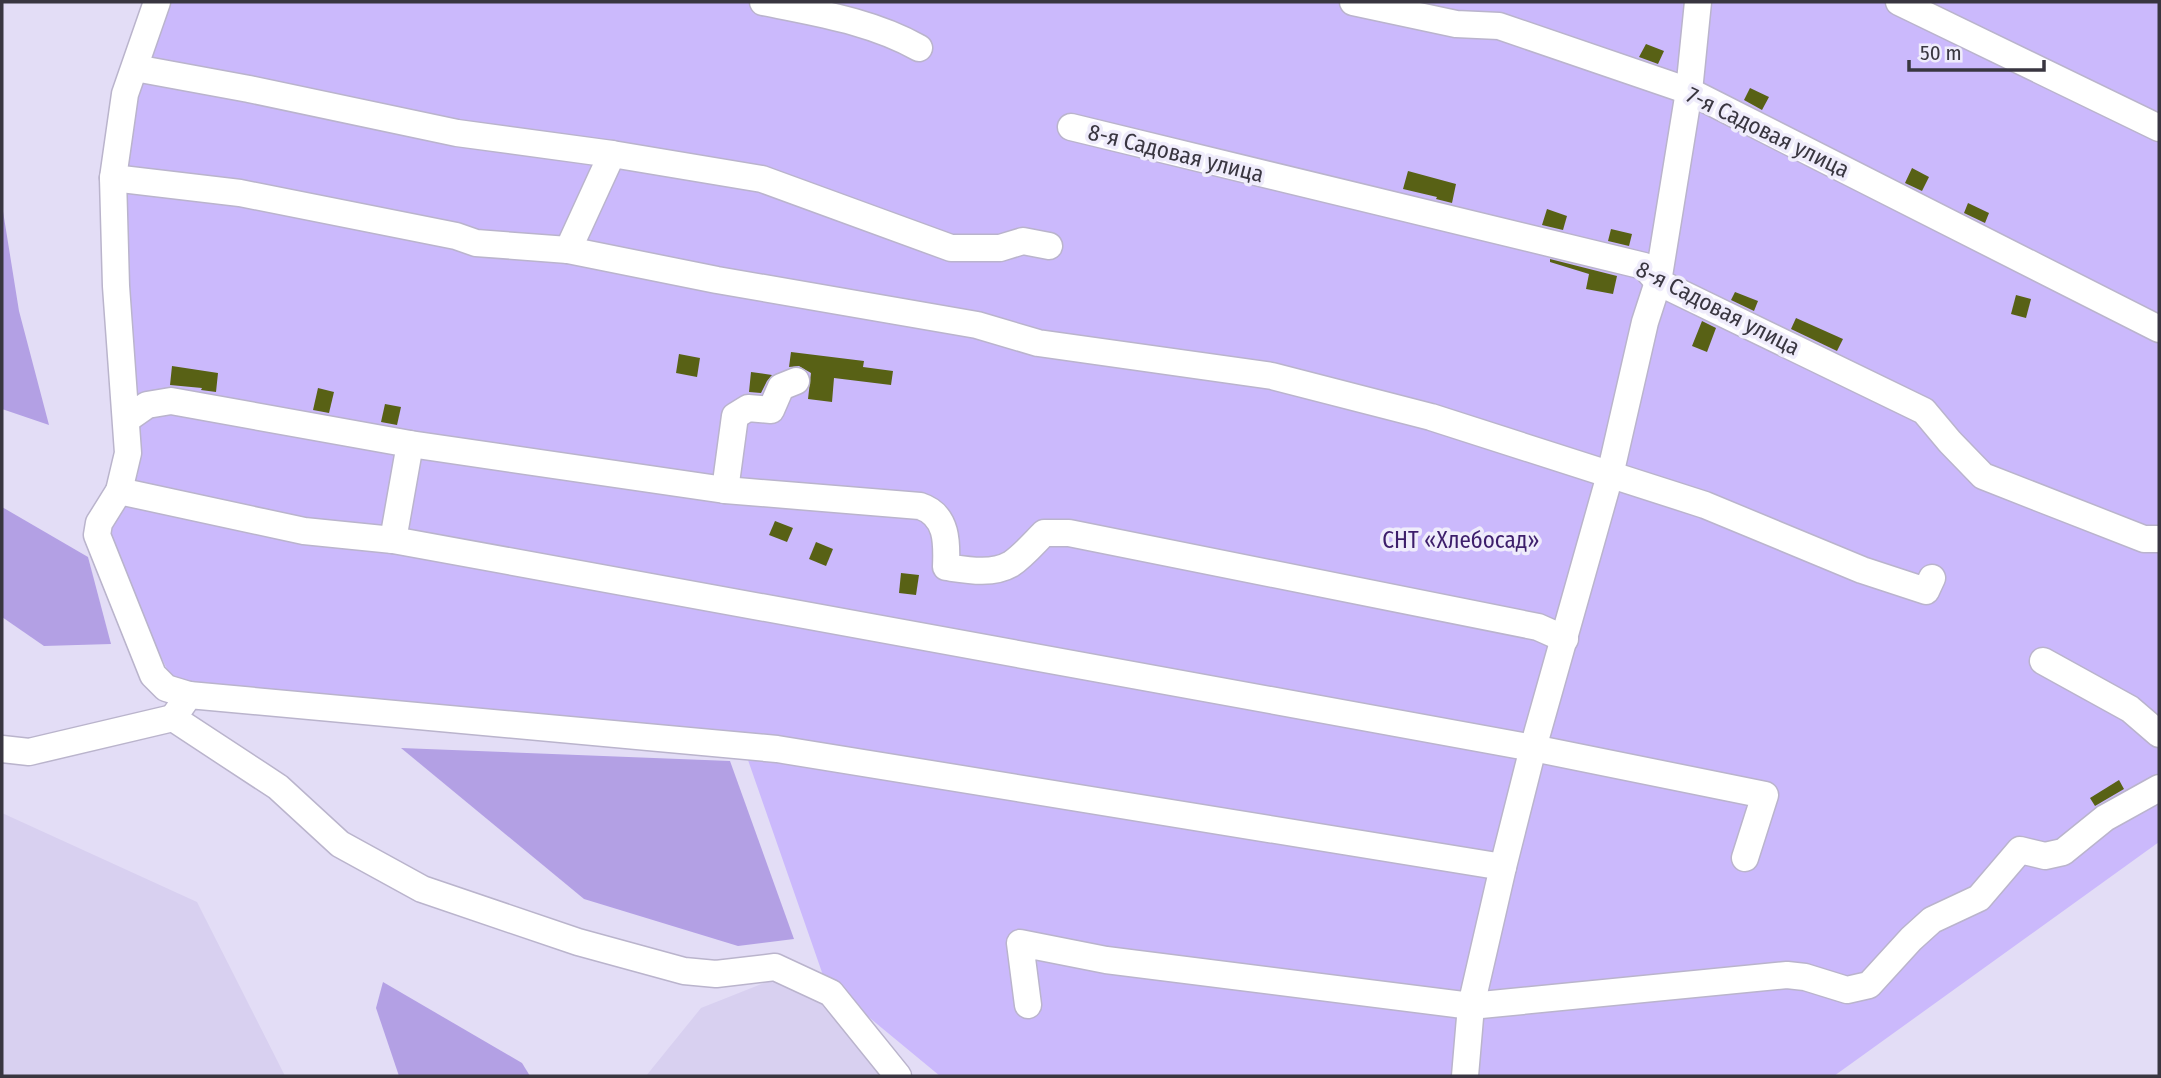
<svg xmlns="http://www.w3.org/2000/svg" width="2161" height="1078" font-family="'Fira Sans Condensed',sans-serif">
<rect width="100%" height="100%" fill="#e3ddf6"/>
<g fill="#d8d0f0">
<polygon points="2,813 197,902 285,1076 2,1076"/>
<polygon points="797,970 913,1076 646,1076 701,1008"/>
</g>
<polygon fill="#cbb9fc" points="159,2 2159,2 2159,842 1834,1076 940,1076 825,981 741,740 175,686 101,532 138,474 113,286 118,117"/>
<g fill="#b3a0e4">
<polygon points="2,205 19,311 49,425 2,409"/>
<polygon points="2,507 88,557 111,644 44,646 2,617"/>
<polygon points="401,748 730,761 794,939 738,946 584,899"/>
<polygon points="383,982 522,1063 530,1076 399,1076 376,1008"/>
</g>
<g fill="#586115">
<polygon points="1646,44 1664,51 1658,64 1639,57"/>
<polygon points="1750,88 1769,97 1762,110 1744,100"/>
<polygon points="1912,168 1929,177 1922,191 1905,183"/>
<polygon points="1408,171 1456,184 1452,203 1436,199 1437,197 1403,189"/>
<polygon points="1968,203 1989,213 1985,223 1964,213"/>
<polygon points="1547,209 1567,216 1563,230 1542,225"/>
<polygon points="1611,229 1632,234 1629,246 1608,241"/>
<polygon points="1550,259 1617,276 1613,294 1586,289 1589,274 1550,262"/>
<polygon points="1735,292 1758,301 1754,311 1731,300"/>
<polygon points="2016,295 2031,299 2026,318 2011,314"/>
<polygon points="1796,318 1843,339 1837,351 1791,329"/>
<polygon points="1702,321 1716,328 1707,352 1692,346"/>
<polygon points="791,352 864,361 863,367 893,371 891,385 834,378 832,402 808,399 811,373 799,366 789,367"/>
<polygon points="679,354 700,358 697,377 676,373"/>
<polygon points="172,366 218,373 216,392 201,390 202,388 170,385"/>
<polygon points="751,372 772,375 767,381 761,393 749,392"/>
<polygon points="318,388 334,392 329,413 313,410"/>
<polygon points="385,404 401,407 397,425 381,422"/>
<polygon points="775,521 793,528 787,542 769,535"/>
<polygon points="816,542 833,549 826,566 809,559"/>
<polygon points="901,573 919,575 916,595 899,593"/>
<polygon points="2119,780 2124,789 2095,806 2090,798"/>
</g>
<g fill="none" stroke-linecap="round" stroke-linejoin="round">
<defs>
<g id="minor">
<polyline points="157,2 125,94 113,178 116,286 128,453 119,491 99,523 97,535 153,675 166,688 189,695"/>
<path d="M763 2C816 13 871 21 919 48"/>
<polyline points="1353,2 1456,24 1499,26 1689,91 2159,329"/>
<polyline points="1899,2 2159,128"/>
<polyline points="135,68 249,89 457,133 612,154 762,179 951,248 1000,248 1023,241 1049,246"/>
<polyline points="1071,127 1644,266 1658,282 1924,411 1950,442 1983,476 2144,539 2159,539"/>
<polyline points="113,178 240,193 456,236 476,243 568,250 717,280 977,325 1038,343 1272,376 1431,417 1705,505 1862,570 1926,591 1932,578"/>
<polyline points="568,250 612,154"/>
<path d="M127 419 147 405 171 401 410 444 725 490 920 506C948 515 947 544 946 567 967 570 992 575 1011 564 1023 556 1034 543 1044 533H1069L1538 627 1565 639"/>
<polyline points="725,490 735,416 748,408 771,410 781,387 796,381"/>
<polyline points="119,491 304,531 393,540 1533,748 1765,795 1745,858"/>
<polyline points="393,540 410,444"/>
<polyline points="2043,661 2130,709 2159,734"/>
<polyline points="173,718 189,695 777,749 1503,867"/>
<polyline points="2,749 29,752 173,718 278,787 340,844 422,889 578,942 684,971 716,974 775,967 831,993 898,1076"/>
<polyline points="1028,1005 1020,943 1106,960 1471,1006 1787,975 1805,977 1847,990 1869,985 1911,939 1932,920 1979,898 2020,850 2045,856 2063,852 2105,818 2159,788"/>
<polyline points="1465,1076 1471,1006 1503,867 1533,748 1610,475 1645,322 1658,282 1689,91 1698,2"/>
</g>
</defs>
<use href="#minor" stroke="#bab4cc" stroke-width="29"/>
<use href="#minor" stroke="#fff" stroke-width="26"/>
</g>
<g text-anchor="middle" stroke-width="7" stroke-linejoin="round" paint-order="stroke">
<g font-size="23" fill="#393640" stroke="#efecfb">
<text transform="translate(1768 132) rotate(26)" y="8">7-я Садовая улица</text>
<text transform="translate(1176 153) rotate(14)" y="8">8-я Садовая улица</text>
<text transform="translate(1718 308) rotate(27)" y="8">8-я Садовая улица</text>
</g>
<g font-size="23" fill="#3d1e6b" stroke="#efecfb">
<text x="1461" y="548">СНТ «Хлебосад»</text>
</g>
</g>
<rect width="2161" height="1078" fill="none" stroke="#393640" stroke-width="7"/>
<path d="M1909 60v10h135v-10" fill="none" stroke="#393640" stroke-width="3.5"/>
<text x="1920" y="60" font-size="21" fill="#393640" stroke="#efecfb" stroke-width="5" paint-order="stroke">50 m</text>
</svg>
